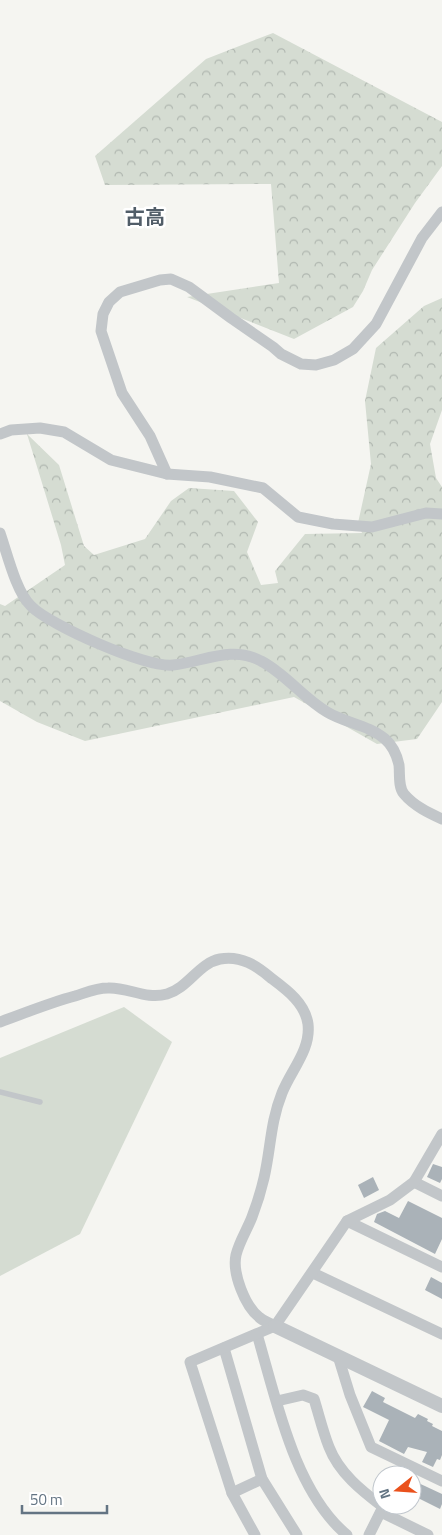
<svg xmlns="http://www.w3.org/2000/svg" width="442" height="1535" font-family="'Titillium Web','Noto Sans JP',sans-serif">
<defs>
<pattern id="forest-crowns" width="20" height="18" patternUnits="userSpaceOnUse" patternTransform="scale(1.25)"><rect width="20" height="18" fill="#d5dcd2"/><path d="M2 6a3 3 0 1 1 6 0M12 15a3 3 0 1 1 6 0" fill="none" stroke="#b0b7b0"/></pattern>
</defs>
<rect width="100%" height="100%" fill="#f5f5f1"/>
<polygon fill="#d5dcd2" points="124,1007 172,1042 80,1234 0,1276 0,1058"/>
<g fill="url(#forest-crowns)">
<polygon points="273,33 442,122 442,166 415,203 372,270 363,291 353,307 294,339 187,297 279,283 271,184 105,185 95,156 206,59"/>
<polygon points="442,298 442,410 430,444 436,478 442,487 442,702 417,739 377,744 294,697 85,741 37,722 0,701 0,604 5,606 65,565 61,545 27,434 59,465 84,546 94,555 145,539 171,501 189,488 234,491 258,522 247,552 261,585 278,583 275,571 305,534 362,533 358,523 371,464 365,401 376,348 424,306"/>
</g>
<g fill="#aab2b8">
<polygon points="433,1164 442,1167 442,1179 440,1183 427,1177"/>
<polygon points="373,1177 379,1190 364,1198 358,1185"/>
<polygon points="408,1201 442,1218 442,1239 435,1254 374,1222 377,1214 385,1211 399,1218"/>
<polygon points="431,1277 442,1283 442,1299 425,1290"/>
<polygon points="372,1391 385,1398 383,1402 415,1418 418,1414 428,1419 427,1421 433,1424 432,1426 442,1431 442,1455 440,1460 437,1459 433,1467 422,1462 427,1452 408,1447 404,1454 379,1441 389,1420 363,1407"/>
<polygon points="412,1480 442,1494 442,1504 440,1509 412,1495"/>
</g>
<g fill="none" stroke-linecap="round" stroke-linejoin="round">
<polyline stroke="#c2c6c9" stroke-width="5.5" points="0,1092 40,1102"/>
<g stroke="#c2c6c9" stroke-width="11">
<polyline points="0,434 11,430 40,428 64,432 111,460 167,474 210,477 263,488 298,517 333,524 372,527 426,513 442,514"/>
<polyline points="167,474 150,436 122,393 101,331 103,314 109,302 120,292 160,280 171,279 189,287 231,318 273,347 281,354 301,364 316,365 334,360 353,349 376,324 422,238 442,212"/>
<path d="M0 533C7 553 16 592 31 606 49 625 146 668 173 665 203 662 232 645 261 661 286 674 303 698 327 712 345 723 369 725 385 739 392 745 397 756 399 765 400 774 398 787 404 794 414 806 429 813 442 819"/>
<path d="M0 1022C25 1013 49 1003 75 996 85 993 96 988 108 988 128 987 146 1000 167 994 188 988 199 963 220 959 241 955 257 966 271 978 287 990 305 1003 308 1024 311 1050 291 1070 282 1093 270 1123 271 1148 264 1178 261 1191 257 1204 252 1217 247 1230 239 1242 236 1255 232 1273 245 1306 259 1317 263 1321 270 1323 275 1326"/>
<polyline points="414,1182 442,1196"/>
<polyline points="347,1221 442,1267"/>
<polyline points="313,1273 442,1334"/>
<path d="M257 1334C276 1398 294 1491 347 1535"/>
<polyline points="224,1348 262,1479 297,1535"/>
<polyline points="338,1356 350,1395 371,1447 442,1481"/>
<path d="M277 1401 303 1395 314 1399C319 1415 323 1432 329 1447 339 1473 362 1491 383 1507"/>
<polyline points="400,1475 405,1464"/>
<polyline points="232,1493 262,1479"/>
<polyline points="381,1512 428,1535"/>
<polyline points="255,1535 232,1493 190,1362 275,1326 347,1221 390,1200 414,1182 442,1134"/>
<polyline points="369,1535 383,1507"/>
</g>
<polyline stroke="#c2c6c9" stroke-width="14" points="275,1326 442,1406"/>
</g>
<g text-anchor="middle" stroke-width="5" stroke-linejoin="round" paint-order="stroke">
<g font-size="20" font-weight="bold" fill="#515d68" stroke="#fff">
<text x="145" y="224">古高</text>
</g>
</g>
<g transform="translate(397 1490) rotate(253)"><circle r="24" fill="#ffffff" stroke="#c1c7cd"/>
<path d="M0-4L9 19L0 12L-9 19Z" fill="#ea511c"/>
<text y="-8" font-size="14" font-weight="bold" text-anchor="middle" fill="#637483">N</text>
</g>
<path d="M22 1505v8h85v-8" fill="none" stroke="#637483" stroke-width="2.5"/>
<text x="30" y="1505" font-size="15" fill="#637483" stroke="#ffffff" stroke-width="4" paint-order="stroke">50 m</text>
</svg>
